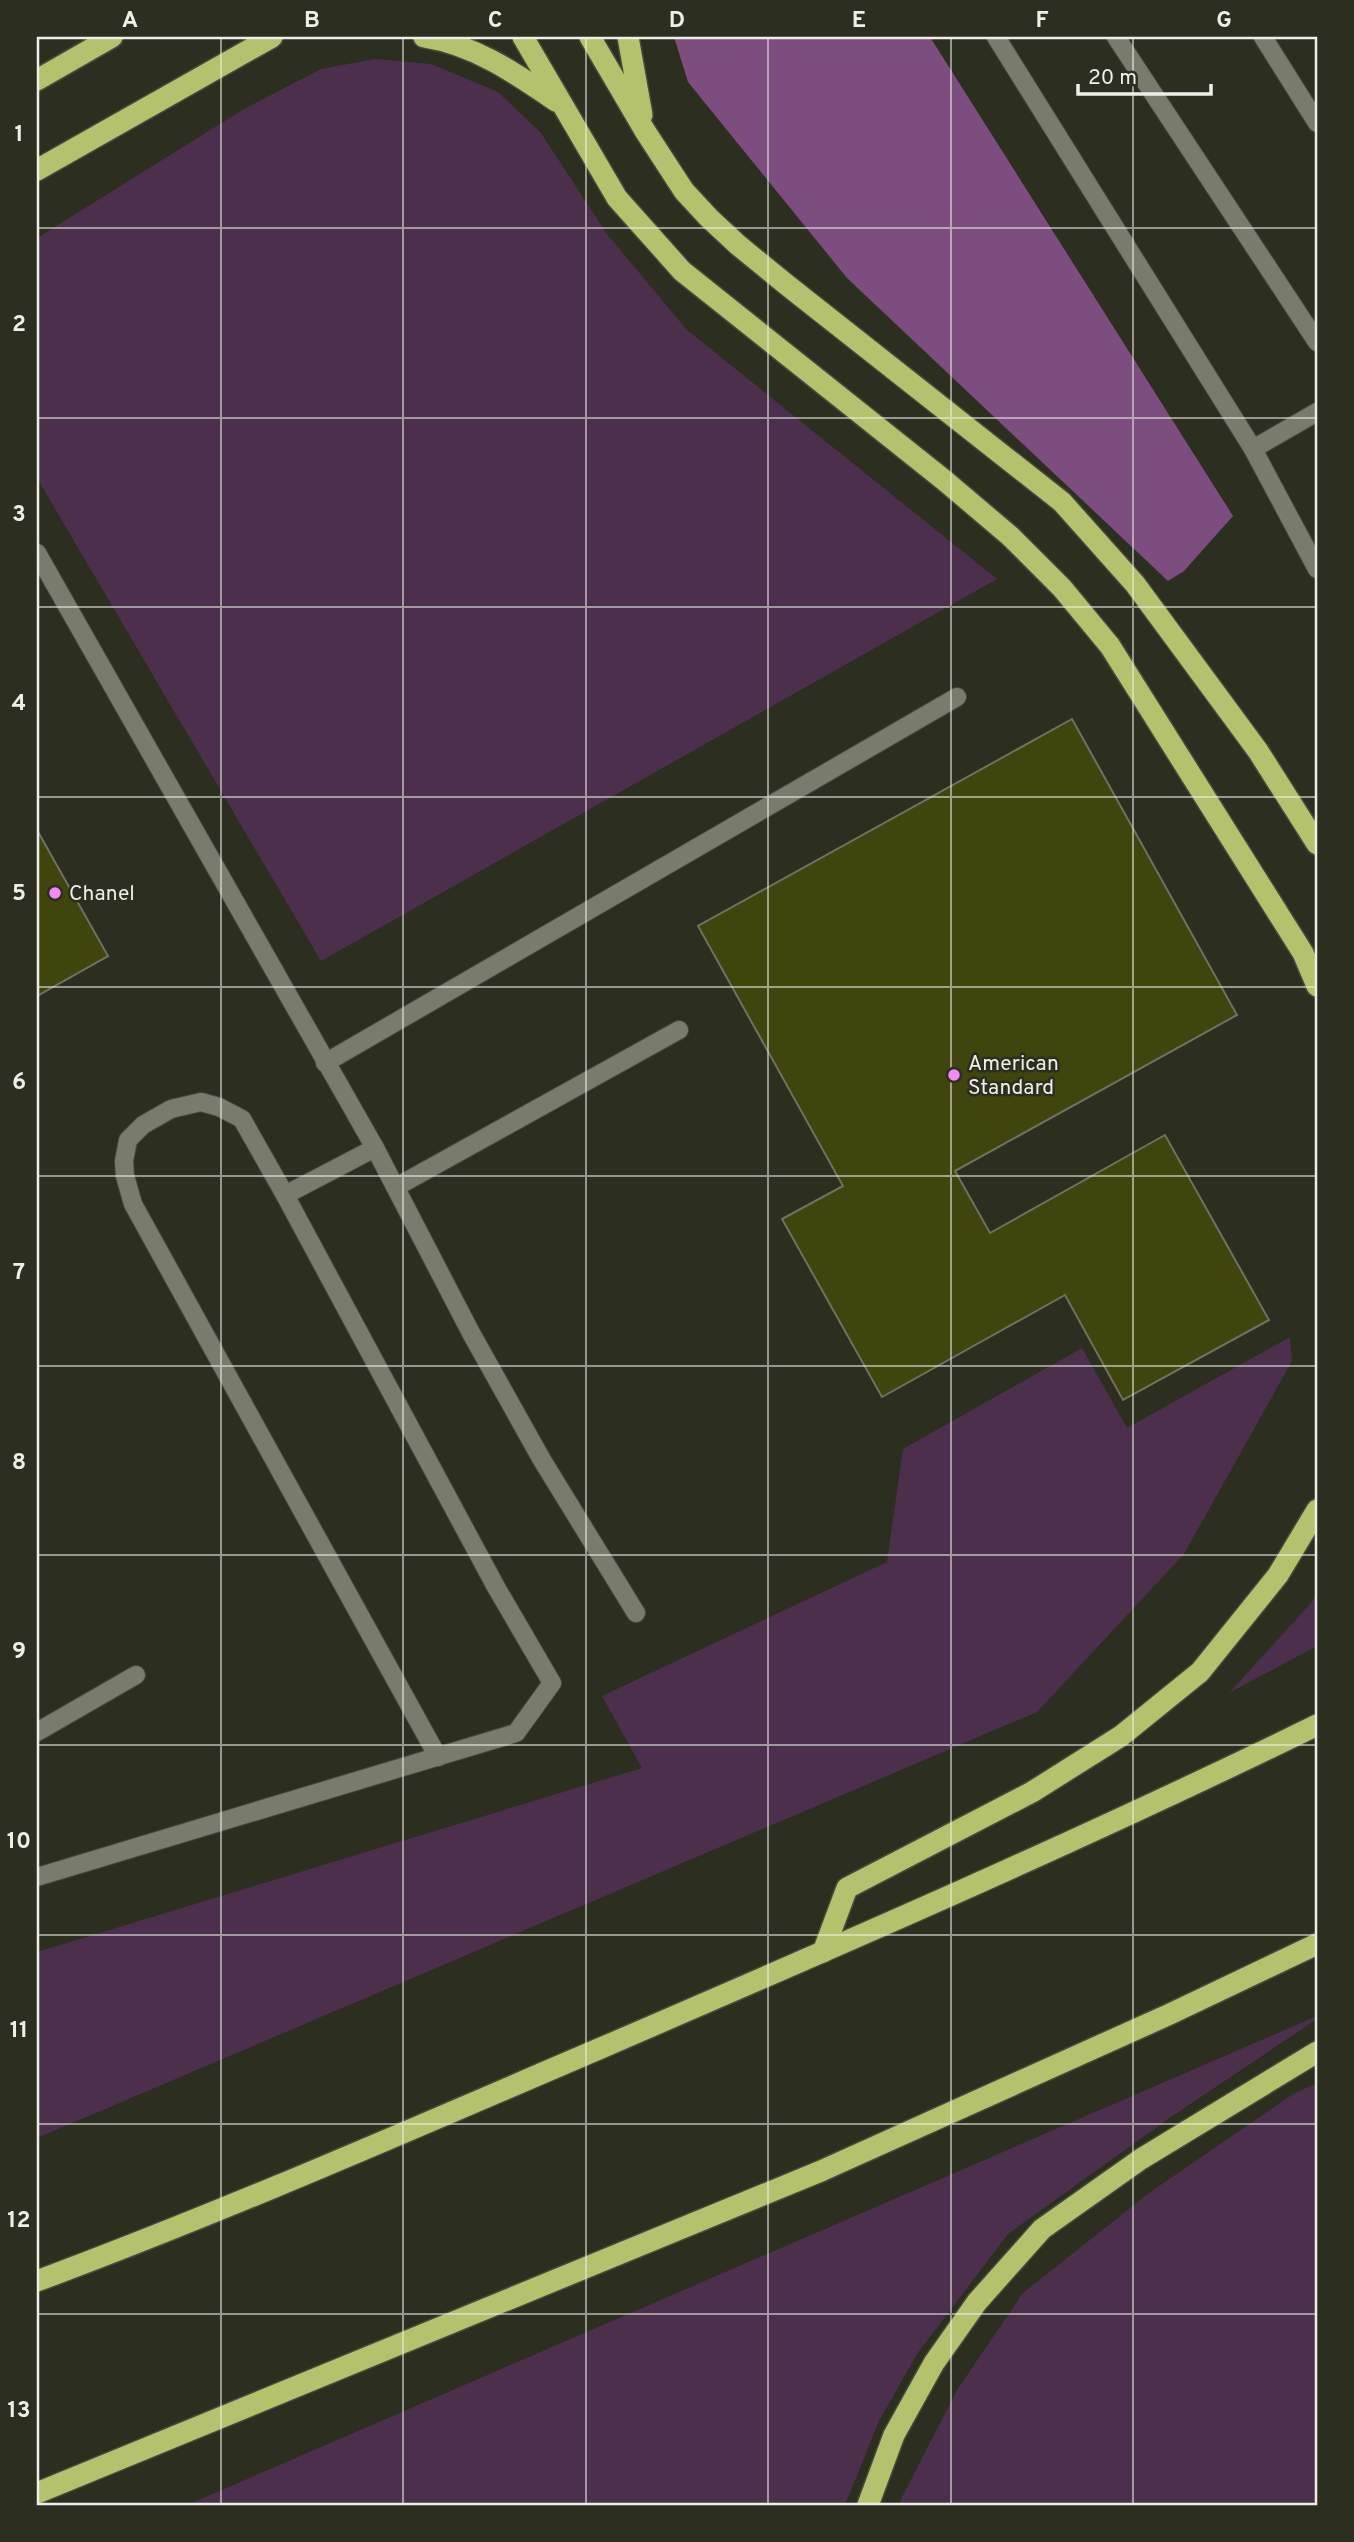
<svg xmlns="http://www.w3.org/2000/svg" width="1354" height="2542" font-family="Overpass,sans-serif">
<rect width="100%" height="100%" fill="#2c2e20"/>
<g fill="#4c2f4d">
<polygon points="375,59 431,64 498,92 541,133 607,234 687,330 997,579 321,961 37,478 37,238 244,109 321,69"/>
<polygon points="1290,1337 1292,1361 1184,1554 1037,1712 37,2138 37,1952 642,1768 602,1696 887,1562 903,1449 1082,1348 1127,1428"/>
<polygon points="1317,1593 1317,1646 1229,1693 1311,1603"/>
<polygon points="1317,2016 1317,2019 1168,2119 1008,2234 917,2354 879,2421 845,2505 187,2505"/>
<polygon points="1317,2083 1317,2505 898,2505 957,2390 1023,2293 1149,2193 1293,2094"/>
</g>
<polygon fill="#7d4d7f" points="674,37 930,37 1233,516 1184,571 1168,581 847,278 688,82"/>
<g fill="#3f450d" stroke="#6f7262" stroke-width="2">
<polygon points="1072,719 1237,1015 955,1171 990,1233 1165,1135 1269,1320 1123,1400 1065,1295 882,1397 782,1219 843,1186 698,926"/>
<polygon points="37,830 108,956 37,996"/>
</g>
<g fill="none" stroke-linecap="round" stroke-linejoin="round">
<defs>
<g id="minor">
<polyline points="996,37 1253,449"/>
<polyline points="1116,37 1317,342"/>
<polyline points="1263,37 1317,123"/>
<polyline points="1317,412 1253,449 1317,569"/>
<polyline points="37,553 375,1148 285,1195 496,1587 552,1683 516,1733 37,1877"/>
<polyline points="325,1063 957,697"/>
<polyline points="375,1148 471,1333 542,1460 636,1613"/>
<polyline points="396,1187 679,1030"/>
<polyline points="285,1195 242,1119 219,1107 201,1102 171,1109 143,1125 128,1140 124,1161 125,1176 133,1204 438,1757"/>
<polyline points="37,1732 136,1675"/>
</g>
<g id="highway">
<path d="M424 37C475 45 515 73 556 101"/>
<polyline points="523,37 617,198 682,271 944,480 1010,536 1062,588 1110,646 1303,953 1317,986"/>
<polyline points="590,37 645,131 684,191 709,218 738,245 787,285 1062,502 1135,584 1258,751 1317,844"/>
<polyline points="628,37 642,115"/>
<polyline points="37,80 112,37"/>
<polyline points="37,170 272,37"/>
<polyline points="823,1952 847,1888 1032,1792 1121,1736 1200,1672 1278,1575 1317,1510"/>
<path d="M37 2281C228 2210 414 2128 601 2048 842 1944 1082 1840 1317 1725"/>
<polyline points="37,2493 821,2171 1170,2014 1317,1944"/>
<polyline points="868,2505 894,2435 934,2363 977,2302 1042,2229 1141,2159 1317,2052"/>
</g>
</defs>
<use href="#minor" stroke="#484a3e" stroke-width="20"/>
<use href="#highway" stroke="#484a3e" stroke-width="24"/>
<use href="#minor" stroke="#797c6c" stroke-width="18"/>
<use href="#highway" stroke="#b5c26d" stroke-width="21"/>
</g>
<path fill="none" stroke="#eef0e7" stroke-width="2" stroke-opacity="0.55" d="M221 37V2505M403 37V2505M586 37V2505M768 37V2505M951 37V2505M1133 37V2505M37 228H1317M37 418H1317M37 607H1317M37 797H1317M37 987H1317M37 1176H1317M37 1366H1317M37 1555H1317M37 1745H1317M37 1935H1317M37 2124H1317M37 2314H1317"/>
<g fill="#f08bf6" stroke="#2c2e20" stroke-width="2.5">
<circle cx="55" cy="893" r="7"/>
<circle cx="954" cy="1075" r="7"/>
</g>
<g text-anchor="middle" stroke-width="5" stroke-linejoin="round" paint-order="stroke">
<g font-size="21" fill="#eef0e7" stroke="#2c2e20" text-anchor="start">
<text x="69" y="900">Chanel</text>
<text x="968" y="1070">American<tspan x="968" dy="24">Standard</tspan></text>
</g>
</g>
<rect width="1354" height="2542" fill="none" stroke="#2c2e20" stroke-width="77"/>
<path d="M1078 84v10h133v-10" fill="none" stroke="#eef0e7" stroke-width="3.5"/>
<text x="1088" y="84" font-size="21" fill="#eef0e7" stroke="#2c2e20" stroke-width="5" paint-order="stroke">20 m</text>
<rect x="38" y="38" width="1278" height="2466" fill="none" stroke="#eef0e7" stroke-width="2.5"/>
<g font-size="23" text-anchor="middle" font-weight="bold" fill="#eef0e7">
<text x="130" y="27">A</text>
<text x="312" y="27">B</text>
<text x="495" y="27">C</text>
<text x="677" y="27">D</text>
<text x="859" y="27">E</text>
<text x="1042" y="27">F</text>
<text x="1224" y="27">G</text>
<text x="19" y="141">1</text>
<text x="19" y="331">2</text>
<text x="19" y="521">3</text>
<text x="19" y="710">4</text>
<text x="19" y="900">5</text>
<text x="19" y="1089">6</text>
<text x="19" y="1279">7</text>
<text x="19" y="1469">8</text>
<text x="19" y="1658">9</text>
<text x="19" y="1848">10</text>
<text x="19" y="2037">11</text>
<text x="19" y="2227">12</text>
<text x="19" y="2417">13</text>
</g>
</svg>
